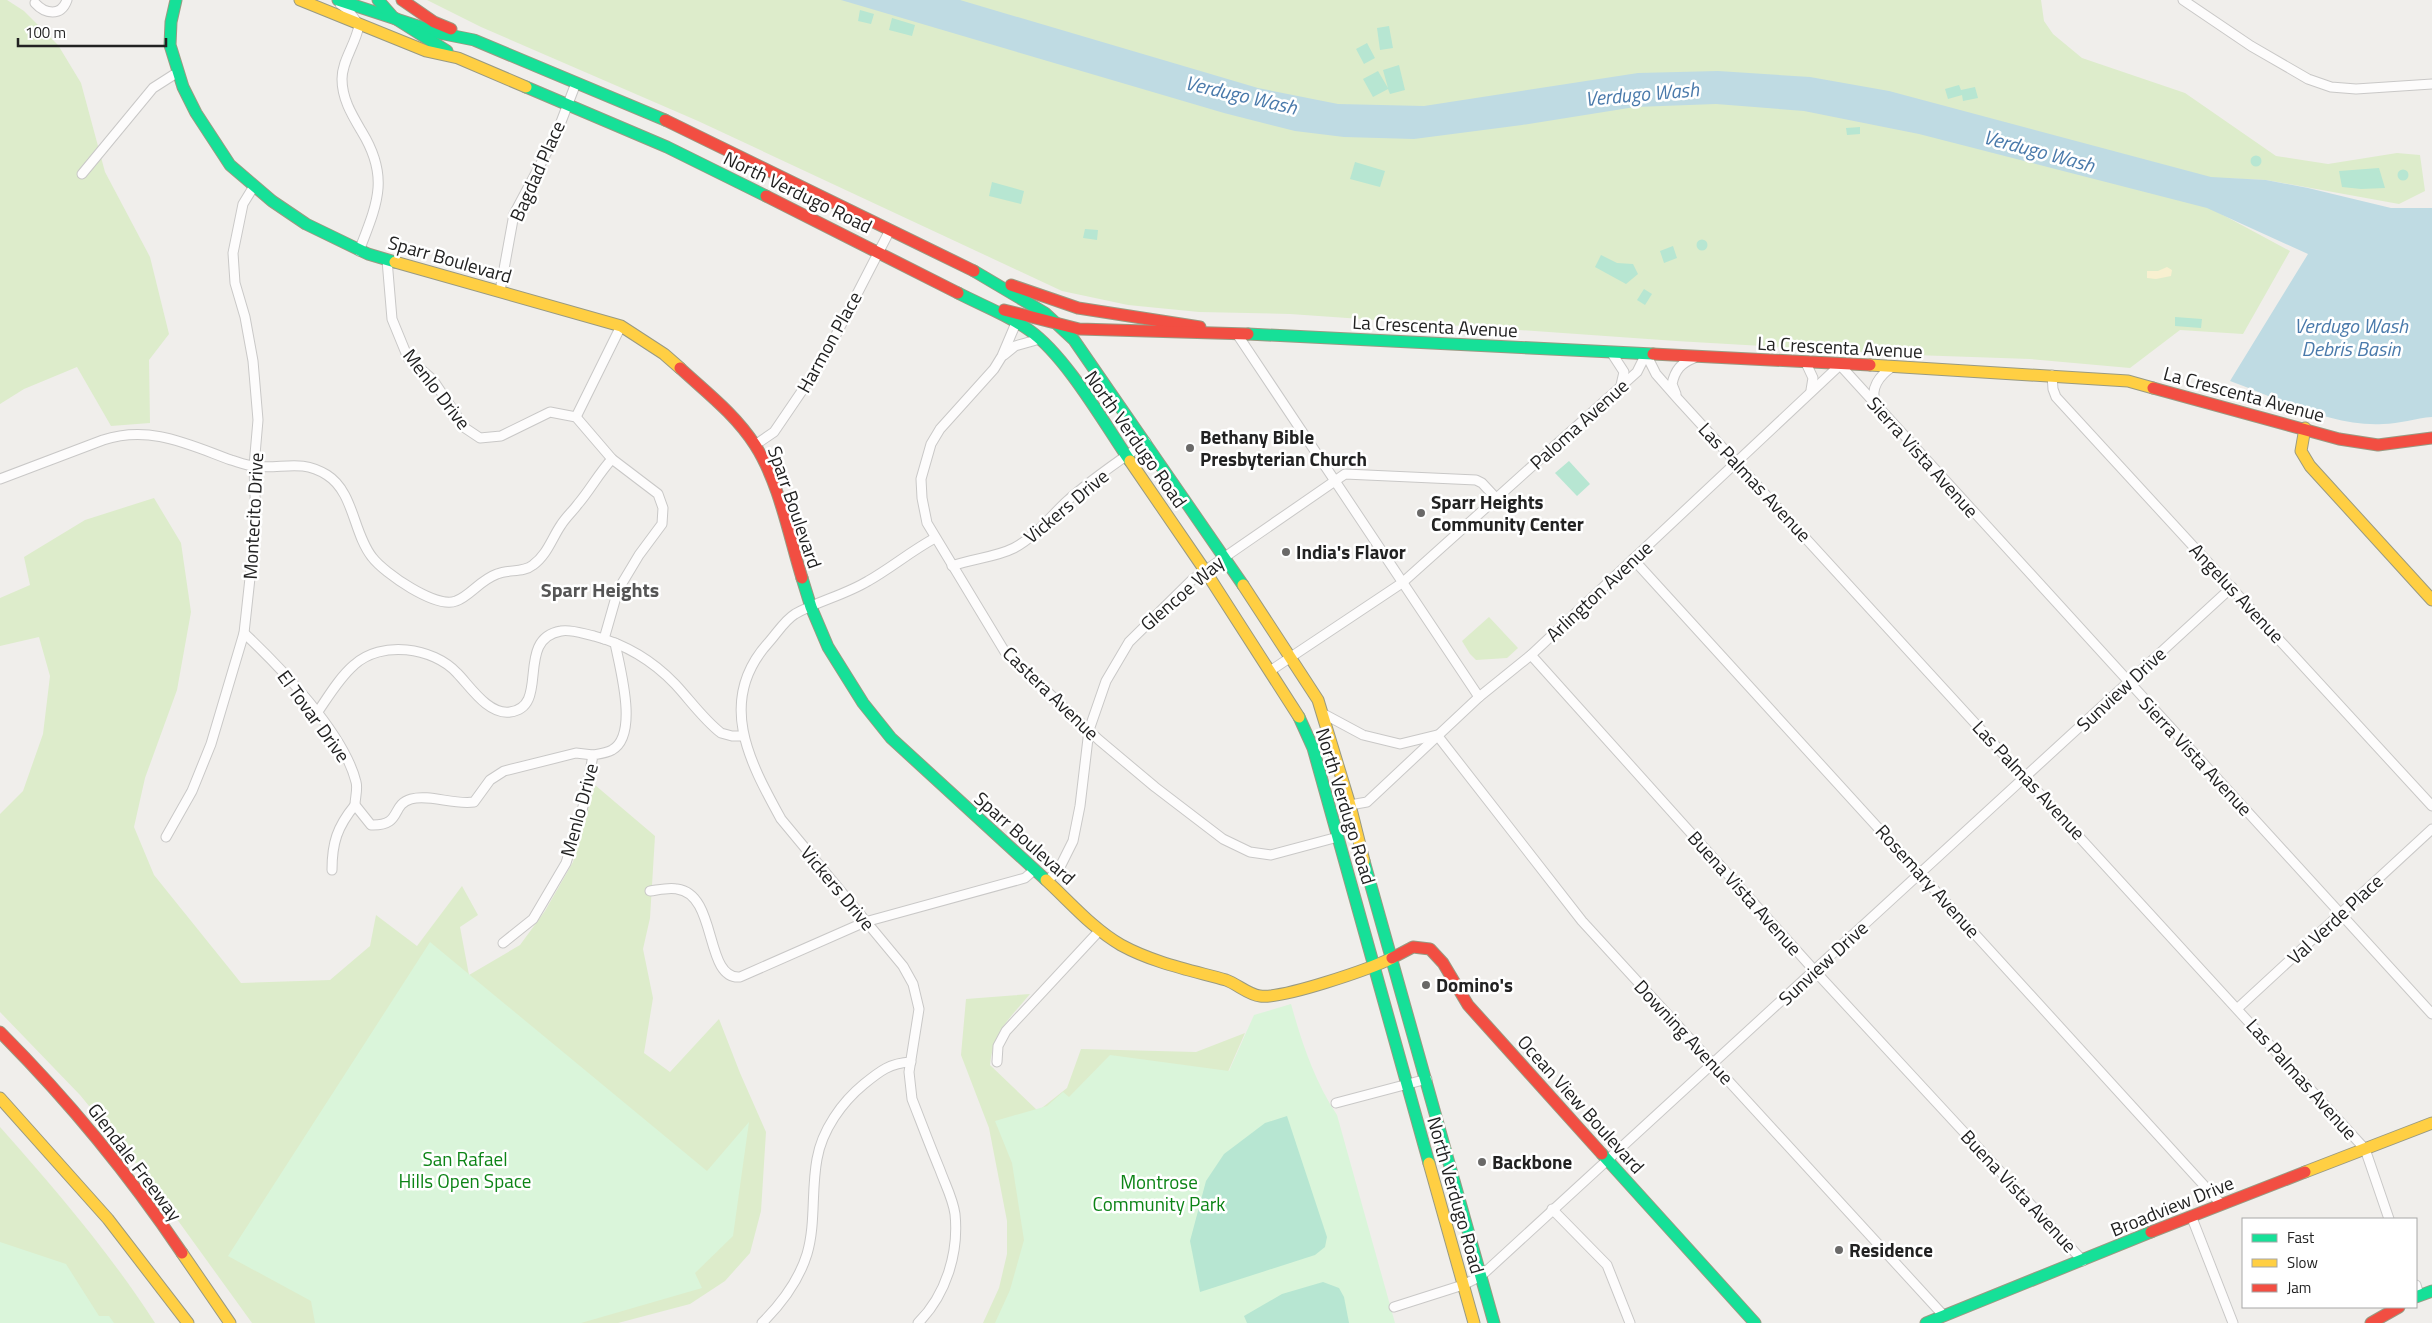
<svg xmlns="http://www.w3.org/2000/svg" width="2432" height="1323" font-family="'Titillium Web',sans-serif">
<rect width="100%" height="100%" fill="#f0eeeb"/>
<g fill="#ddeccb">
<polygon points="0,0 7,0 24,11 58,45 81,83 105,172 150,257 169,334 149,360 150,423 111,426 77,367 24,389 0,404"/>
<polygon points="427,0 2041,0 2044,21 2053,34 2082,58 2185,93 2276,156 2328,164 2397,153 2420,155 2425,191 2399,204 2266,180 2220,178 2210,208 2290,251 2243,334 2180,330 2130,368 2030,359 1914,355 1676,341 1290,314 1199,312 1128,305 1062,291 698,121 481,27"/>
<polygon points="154,498 181,543 191,612 177,690 145,778 134,827 154,875 241,983 330,980 370,946 376,915 417,946 462,886 478,915 460,927 469,975 520,945 545,911 573,862 595,785 655,836 650,918 643,949 653,998 644,1053 670,1072 719,1019 740,1073 766,1132 761,1211 750,1253 725,1281 690,1304 618,1323 252,1323 140,1168 80,1095 0,1012 0,814 23,791 43,734 50,676 39,637 0,646 0,598 30,585 24,557 85,520"/>
<polygon points="1489,617 1518,648 1507,658 1476,660 1470,654 1462,641"/>
<path d="M1030 994C1010 1018 993 1032 990 1065L1038 1111 1067 1088 1081 1049 1196 1052 1245 1033 1224 1081 1041 1323H983L999 1288 1007 1254V1221L989 1128 961 1055 966 999Z"/>
<path d="M0 1127C55 1189 110 1253 155 1323H0Z"/>
</g>
<polygon fill="#f8f0d0" points="2167,267 2172,270 2171,276 2156,279 2147,278 2147,271 2158,271"/>
<g fill="#daf5da">
<polygon points="430,942 707,1171 749,1122 733,1236 695,1273 702,1288 581,1323 315,1323 311,1301 228,1256"/>
<path d="M1291 1004C1302 1043 1314 1080 1337 1115L1395 1323H995L1010 1290 1024 1240 1012 1163 995 1121 1047 1106 1063 1092 1069 1097 1110 1055 1229 1071 1254 1015Z"/>
<polygon points="0,1242 66,1264 99,1316 109,1316 114,1323 0,1323"/>
</g>
<g fill="#b7e6d2">
<polygon points="860,10 874,14 871,24 858,21"/>
<polygon points="892,18 915,25 912,36 889,30"/>
<polygon points="1389,26 1393,48 1380,50 1377,28"/>
<polygon points="1367,43 1375,58 1364,64 1356,49"/>
<polygon points="1399,65 1405,90 1390,94 1388,89 1373,97 1363,79 1378,71 1388,88 1383,70"/>
<polygon points="1959,85 1961,90 1975,87 1978,98 1963,101 1962,95 1948,99 1945,89"/>
<polygon points="1860,127 1860,134 1847,135 1846,128"/>
<circle cx="2256" cy="161" r="5.5"/>
<polygon points="1355,162 1385,171 1380,187 1350,179"/>
<polygon points="2379,168 2385,188 2361,189 2342,187 2339,171"/>
<circle cx="2403" cy="175" r="5.5"/>
<polygon points="992,182 1024,191 1021,204 989,196"/>
<polygon points="1085,229 1098,230 1097,240 1083,238"/>
<circle cx="1702" cy="245" r="5.5"/>
<polygon points="1673,246 1677,258 1664,263 1660,251"/>
<polygon points="1601,255 1617,263 1633,264 1638,274 1626,284 1595,267"/>
<polygon points="1644,289 1652,294 1645,305 1637,300"/>
<polygon points="2175,317 2202,319 2201,328 2175,326"/>
<polygon points="1569,461 1590,484 1577,496 1555,473"/>
<polygon points="1287,1116 1327,1237 1325,1247 1315,1255 1200,1292 1190,1241 1206,1181 1224,1154 1265,1123"/>
<polygon points="1323,1282 1339,1288 1344,1297 1349,1323 1247,1323 1244,1316 1282,1294"/>
</g>
<path fill="#bfdbe3" d="M841 0H960L1258 88 1338 104 1424 106 1638 73 1718 71 1810 77 1889 91 2211 177 2266 180 2308 188 2391 208H2432V417C2416 418 2399 424 2383 424 2331 427 2277 398 2230 381L2308 254 2207 208 1919 134 1804 111 1716 104 1635 107 1522 125 1414 139 1344 137 1295 131 1224 113Z"/>
<g fill="none" stroke-linecap="round" stroke-linejoin="round">
<defs>
<g id="street">
<polyline points="2183,0 2251,46 2308,79 2331,87 2356,89 2432,84"/>
<path d="M35 3C45 14 61 17 67 0"/>
<path d="M340 4 348 10 359 25C356 44 342 60 342 79 342 99 352 115 362 132 390 178 377 204 359 251"/>
<polyline points="82,174 153,88 178,72"/>
<polyline points="387,260 392,319 408,358 433,380 465,428 480,438 501,436 550,412 576,417 612,459 658,494 663,508 662,524 639,555 618,590 604,639"/>
<polyline points="500,291 514,214 556,135 576,83"/>
<polyline points="1016,323 1002,356 994,369 940,429 931,444 921,479 922,498 927,523 1005,652 1099,740 1155,787 1223,839 1250,852 1271,855 1338,837"/>
<polyline points="1237,334 1479,697"/>
<polyline points="1611,352 1624,372 1621,385"/>
<polyline points="1646,354 1656,374 1678,399 2365,1149 2389,1219"/>
<polyline points="1004,355 1015,346 1040,339"/>
<polyline points="1806,363 1813,378 1811,390"/>
<polyline points="2052,375 2053,389 2056,397 2432,806"/>
<path d="M1676 394 1672 384C1675 370 1681 363 1694 358"/>
<path d="M1876 403C1869 389 1880 375 1892 367"/>
<polyline points="576,417 621,326"/>
<polyline points="755,445 774,432 823,360 890,230"/>
<path d="M0 479 103 440C150 425 187 444 231 460 238 462 245 465 253 466 281 470 300 458 327 475 354 492 353 533 372 557 384 573 436 609 456 601 470 596 480 580 497 574 509 569 523 573 533 565 547 555 552 538 561 525 566 517 573 511 578 504 590 490 599 473 612 459"/>
<polyline points="1633,559 2221,1204"/>
<path d="M952 566C973 558 994 558 1014 548 1035 537 1049 518 1066 502 1090 480 1119 461 1146 442"/>
<path d="M244 633C280 667 344 733 356 782 358 789 355 798 355 805L371 825C403 826 390 805 411 799 430 794 453 805 474 802L490 780 504 771 576 753 593 755"/>
<polyline points="1531,655 1814,970 2083,1261"/>
<polyline points="1270,671 1402,583 1637,372 1646,354"/>
<path d="M317 713C328 697 339 678 354 665 381 640 433 647 457 673 470 686 488 715 510 712 551 707 514 639 561 631 571 629 584 634 594 636 624 644 653 661 675 684 690 700 703 719 721 733L732 736H743"/>
<polyline points="1322,713 1363,735 1400,744 1437,735 1582,921 1944,1316"/>
<polyline points="1350,805 1367,802 1479,697 1531,655 1840,365 2432,1014"/>
<polyline points="166,837 192,791 211,744 244,633 256,523 254,466 258,420 253,361 245,317 235,283 233,253 243,204 254,186"/>
<path d="M332 870C332 843 337 827 355 805"/>
<polyline points="1047,881 1059,869 1073,841 1080,806 1089,730 1106,681 1129,642 1193,579 1345,474 1476,480 1482,483 1496,498"/>
<path d="M650 891C658 890 669 887 677 889 718 894 704 980 740 977L865 922 1025 878 1034 870"/>
<path d="M503 943 533 919 566 863 585 800 593 755C599 754 607 753 612 750 639 735 620 669 615 643"/>
<polyline points="2238,1008 2432,829"/>
<polyline points="997,1062 998,1046 1006,1031 1100,930"/>
<polyline points="1336,1103 1427,1079"/>
<polyline points="1552,1209 1607,1265 1630,1323"/>
<polyline points="2192,1218 2233,1323"/>
<polyline points="2416,1285 2419,1295"/>
<polyline points="1394,1307 1463,1285 1481,1276 2232,587"/>
<path d="M762 1323C781 1304 799 1280 807 1254 816 1223 811 1191 817 1159 822 1130 842 1102 864 1084 880 1071 890 1063 911 1062"/>
<path d="M918 1323C946 1295 959 1253 955 1214 953 1199 945 1184 940 1170 930 1146 921 1122 912 1099L909 1072 919 1009 913 984 903 966 781 819C749 761 716 700 769 642 777 633 785 620 795 614 818 601 845 595 868 581 891 568 911 551 935 538"/>
</g>
<g id="fast">
<polyline points="176,0 171,22 170,45 183,87 196,113 230,165 272,201 306,224 368,254 395,262"/>
<polyline points="338,0 439,33 474,40 665,120"/>
<polyline points="378,0 393,17 447,51"/>
<polyline points="526,87 667,147 766,196"/>
<polyline points="974,271 1045,313 1074,340 1243,585"/>
<path d="M958 293C981 305 1008 315 1029 330 1066 356 1104 423 1130 461"/>
<polyline points="1248,334 1653,354"/>
<polyline points="802,578 811,607 828,647 863,703 891,738 1046,880"/>
<polyline points="1299,717 1313,748 1429,1163"/>
<polyline points="1364,861 1494,1323"/>
<polyline points="1602,1154 1755,1323"/>
<polyline points="2416,1297 2432,1291"/>
<polyline points="1926,1323 2151,1232"/>
</g>
<g id="slow">
<polyline points="300,0 426,51 458,58 526,87"/>
<polyline points="395,262 621,326 664,354 680,368"/>
<polyline points="1870,365 2128,381 2153,388"/>
<polyline points="2305,428 2301,451 2310,466 2432,600"/>
<polyline points="1130,461 1204,569 1299,717"/>
<polyline points="1243,585 1318,700 1350,805 1364,861"/>
<path d="M1046 880C1070 902 1093 929 1121 945 1154 963 1190 970 1226 980 1237 984 1249 995 1260 996 1283 999 1370 969 1392 958"/>
<polyline points="0,1098 108,1219 188,1323"/>
<polyline points="1429,1163 1474,1323"/>
<polyline points="2305,1172 2432,1123"/>
<polyline points="182,1253 230,1323"/>
</g>
<g id="jam">
<polyline points="402,0 434,22 451,29"/>
<polyline points="665,120 974,271"/>
<polyline points="766,196 958,293"/>
<polyline points="1011,285 1078,308 1200,327"/>
<polyline points="1004,310 1079,329 1248,334"/>
<polyline points="1653,354 1870,365"/>
<path d="M680 368C706 392 735 414 755 445 779 482 789 536 802 578"/>
<polyline points="2153,388 2339,439 2378,445 2432,438"/>
<polyline points="1392,958 1413,947 1430,949 1443,963 1468,1005 1602,1154"/>
<path d="M0 1032C68 1100 128 1173 182 1253"/>
<polyline points="2151,1232 2305,1172"/>
<polyline points="2371,1323 2399,1307"/>
</g>
</defs>
<use href="#street" stroke="#c9c8c7" stroke-width="11"/>
<use href="#fast" stroke="#999a82" stroke-width="13"/>
<use href="#slow" stroke="#999a82" stroke-width="13"/>
<use href="#jam" stroke="#999a82" stroke-width="13"/>
<use href="#street" stroke="#fdfcfc" stroke-width="9"/>
<use href="#fast" stroke="#16e098" stroke-width="11"/>
<use href="#slow" stroke="#ffcf43" stroke-width="11"/>
<use href="#jam" stroke="#f24e42" stroke-width="11"/>
</g>
<g fill="#6a6968" stroke="#fff" stroke-width="2">
<circle cx="1190" cy="448" r="5"/>
<circle cx="1421" cy="513" r="5"/>
<circle cx="1286" cy="552" r="5"/>
<circle cx="1426" cy="985" r="5"/>
<circle cx="1482" cy="1162" r="5"/>
<circle cx="1839" cy="1250" r="5"/>
</g>
<g text-anchor="middle" stroke-width="5" stroke-linejoin="round" paint-order="stroke">
<g font-size="19" fill="#222" stroke="#fff">
<text transform="translate(537 171) rotate(-66)" y="7">Bagdad Place</text>
<text transform="translate(798 192) rotate(26)" y="7">North Verdugo Road</text>
<text transform="translate(450 259) rotate(16)" y="7">Sparr Boulevard</text>
<text transform="translate(1435 326) rotate(3)" y="7">La Crescenta Avenue</text>
<text transform="translate(829 342) rotate(-61)" y="7">Harmon Place</text>
<text transform="translate(1840 347) rotate(3)" y="7">La Crescenta Avenue</text>
<text transform="translate(437 389) rotate(52)" y="7">Menlo Drive</text>
<text transform="translate(2244 394) rotate(15)" y="7">La Crescenta Avenue</text>
<text transform="translate(1579 424) rotate(-42)" y="7">Paloma Avenue</text>
<text transform="translate(1136 439) rotate(55)" y="7">North Verdugo Road</text>
<text transform="translate(1923 457) rotate(48)" y="7">Sierra Vista Avenue</text>
<text transform="translate(1755 482) rotate(47)" y="7">Las Palmas Avenue</text>
<text transform="translate(1066 506) rotate(-40)" y="7">Vickers Drive</text>
<text transform="translate(795 507) rotate(71)" y="7">Sparr Boulevard</text>
<text transform="translate(253 516) rotate(-87)" y="7">Montecito Drive</text>
<text transform="translate(1599 591) rotate(-43)" y="7">Arlington Avenue</text>
<text transform="translate(1182 593) rotate(-41)" y="7">Glencoe Way</text>
<text transform="translate(2237 593) rotate(47)" y="7">Angelus Avenue</text>
<text transform="translate(2121 689) rotate(-43)" y="7">Sunview Drive</text>
<text transform="translate(1051 693) rotate(44)" y="7">Castera Avenue</text>
<text transform="translate(314 716) rotate(54)" y="7">El Tovar Drive</text>
<text transform="translate(2196 756) rotate(47)" y="7">Sierra Vista Avenue</text>
<text transform="translate(2029 780) rotate(47)" y="7">Las Palmas Avenue</text>
<text transform="translate(1346 806) rotate(73)" y="7">North Verdugo Road</text>
<text transform="translate(579 810) rotate(-75)" y="7">Menlo Drive</text>
<text transform="translate(1025 838) rotate(42)" y="7">Sparr Boulevard</text>
<text transform="translate(1928 881) rotate(48)" y="7">Rosemary Avenue</text>
<text transform="translate(838 888) rotate(50)" y="7">Vickers Drive</text>
<text transform="translate(1745 893) rotate(48)" y="7">Buena Vista Avenue</text>
<text transform="translate(2335 919) rotate(-43)" y="7">Val Verde Place</text>
<text transform="translate(1823 963) rotate(-43)" y="7">Sunview Drive</text>
<text transform="translate(1684 1032) rotate(47)" y="7">Downing Avenue</text>
<text transform="translate(2302 1079) rotate(48)" y="7">Las Palmas Avenue</text>
<text transform="translate(1581 1104) rotate(48)" y="7">Ocean View Boulevard</text>
<text transform="translate(135 1162) rotate(53)" y="7">Glendale Freeway</text>
<text transform="translate(2019 1191) rotate(47)" y="7">Buena Vista Avenue</text>
<text transform="translate(1456 1195) rotate(74)" y="7">North Verdugo Road</text>
<text transform="translate(2172 1206) rotate(-22)" y="7">Broadview Drive</text>
</g>
<g font-size="19" font-weight="bold" fill="#222" stroke="#fff" text-anchor="start">
<text x="1200" y="444">Bethany Bible<tspan x="1200" dy="22">Presbyterian Church</tspan></text>
<text x="1431" y="509">Sparr Heights<tspan x="1431" dy="22">Community Center</tspan></text>
<text x="1296" y="559">India's Flavor</text>
<text x="1436" y="992">Domino's</text>
<text x="1492" y="1169">Backbone</text>
<text x="1849" y="1257">Residence</text>
</g>
<g font-size="19" fill="#0c8416" stroke="#fff">
<text x="465" y="1166">San Rafael<tspan x="465" dy="22">Hills Open Space</tspan></text>
<text x="1159" y="1189">Montrose<tspan x="1159" dy="22">Community Park</tspan></text>
</g>
<g font-size="20" font-style="italic" fill="#4a7aab" stroke="#fff">
<text transform="translate(1642 94) rotate(-5)" y="7">Verdugo Wash</text>
<text transform="translate(1241 95) rotate(13)" y="7">Verdugo Wash</text>
<text transform="translate(2039 151) rotate(15)" y="7">Verdugo Wash</text>
<text x="2351" y="333">Verdugo Wash<tspan x="2351" dy="23">Debris Basin</tspan></text>
</g>
<g font-size="20" font-weight="bold" fill="#555" stroke="#fff">
<text x="600" y="597">Sparr Heights</text>
</g>
</g>
<rect x="2242" y="1218" width="175" height="90" fill="#ffffff" stroke="#a7a7a7"/>
<rect x="2252" y="1234" width="25" height="8" fill="#16e098" stroke="#a7a7a7"/>
<text x="2287" y="1243" font-size="15" fill="#222222">Fast</text>
<rect x="2252" y="1259" width="25" height="8" fill="#ffcf43" stroke="#a7a7a7"/>
<text x="2287" y="1268" font-size="15" fill="#222222">Slow</text>
<rect x="2252" y="1284" width="25" height="8" fill="#f24e42" stroke="#a7a7a7"/>
<text x="2287" y="1293" font-size="15" fill="#222222">Jam</text>
<path d="M18 38v8h148v-8" fill="none" stroke="#222222" stroke-width="2.5"/>
<text x="25" y="38" font-size="15" fill="#222222" stroke="#ffffff" stroke-width="4" paint-order="stroke">100 m</text>
</svg>
